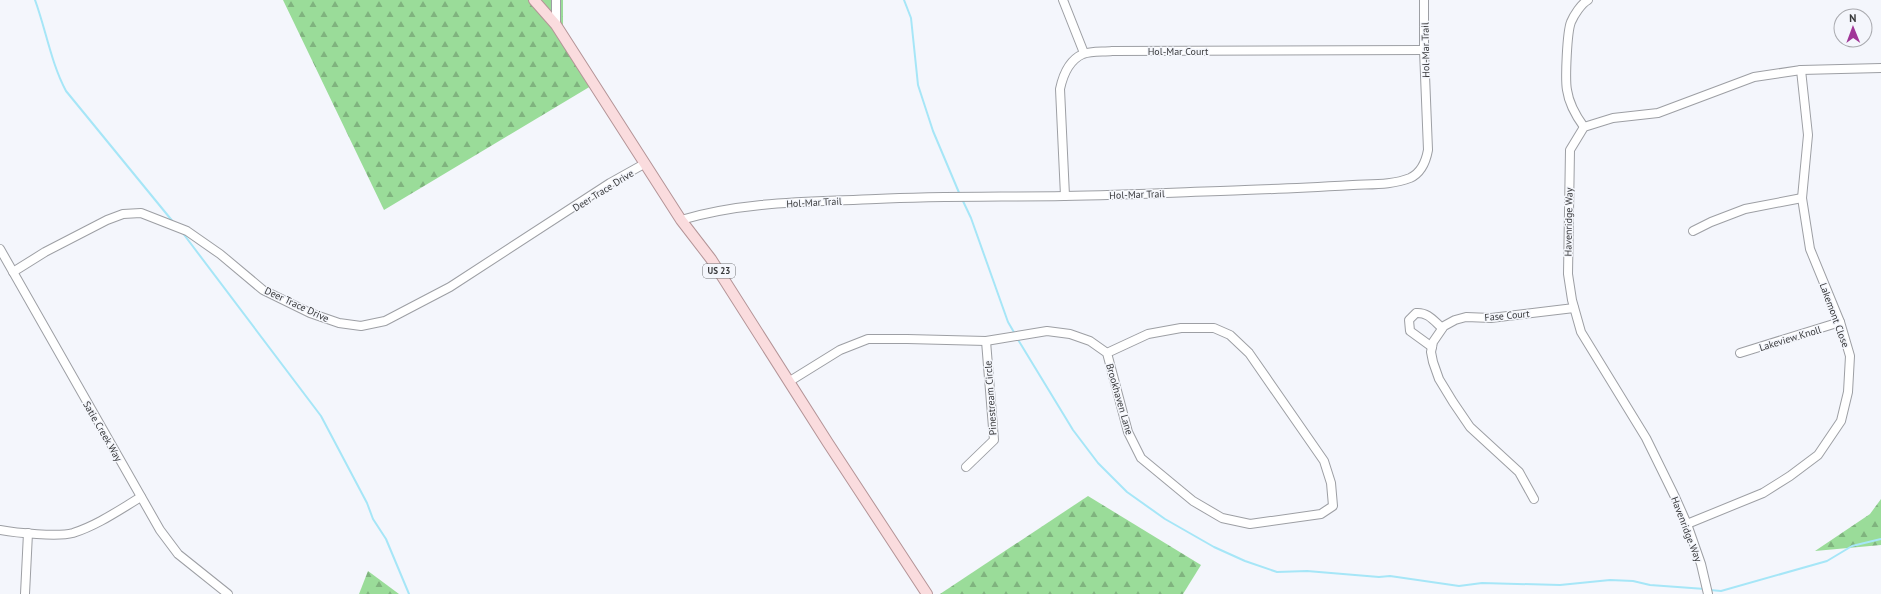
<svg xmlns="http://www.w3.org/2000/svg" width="1881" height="594" font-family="'PT Sans',sans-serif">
<defs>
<pattern id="forest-firs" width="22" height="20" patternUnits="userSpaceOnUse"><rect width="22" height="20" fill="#9adc99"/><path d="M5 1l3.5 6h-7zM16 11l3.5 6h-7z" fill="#7fb37e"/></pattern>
</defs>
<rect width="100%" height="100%" fill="#f4f6fc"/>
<g fill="url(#forest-firs)">
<polygon points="283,0 563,0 563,37 591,86 384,210"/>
<polygon points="1088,496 1201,565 1183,594 940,594"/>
<polygon points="1881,499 1881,545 1815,551 1870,514"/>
<polygon points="368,571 399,594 359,594"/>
</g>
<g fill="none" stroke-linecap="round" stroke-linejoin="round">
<g stroke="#a6e6f7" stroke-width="2">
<path d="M35 0C46 30 51 63 66 91L174 223"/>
<polyline points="904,0 911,18 918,85 933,131 960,195"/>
<polyline points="962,199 971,218 1008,322 1015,334"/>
<polyline points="182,232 321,416 367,503 373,519 386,539 409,594"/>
<polyline points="1017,338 1073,430 1098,463 1127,492 1165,519 1214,547 1245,561 1277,572 1307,571 1379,577 1390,576 1459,586 1482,583 1560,585 1610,580 1633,581 1650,585 1705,589"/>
<polyline points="1710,590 1721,591 1827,561 1852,546 1881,539"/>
</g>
<defs>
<g id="minor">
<polyline points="1063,0 1084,53"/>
<polyline points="556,25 556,0"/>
<path d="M1584 127C1576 116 1569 104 1567 90 1565 79 1567 32 1571 22 1574 15 1581 4 1588 0"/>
<path d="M1065 196 1060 89C1063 75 1069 60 1083 54 1091 51 1103 52 1112 51L1424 50"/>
<path d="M681 220C744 201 811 202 876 199 939 196 1001 197 1064 196 1125 195 1185 192 1245 190 1281 189 1317 187 1353 185 1371 184 1393 185 1410 178 1421 173 1426 161 1428 150L1424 50V0"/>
<polyline points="1693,231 1711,222 1745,209 1802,198"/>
<polyline points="0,249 160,530 178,554 228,594"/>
<polyline points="13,272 45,252 107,220 123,214 141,213 187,231 220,254 263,290 310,313 339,323 361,326 385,321 450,287 610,183 644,164"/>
<path d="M1432 347 1410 331 1409 320 1416 313C1428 312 1434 321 1442 328"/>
<polyline points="1740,353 1840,322"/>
<polyline points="790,381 840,350 868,339 907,339 986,341 1047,331 1070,334 1090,341 1107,353 1128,432 1141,458 1193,501 1222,518 1250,524 1321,514 1333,506 1331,483 1324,461 1249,353 1230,335 1214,328 1181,328 1148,334 1107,353"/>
<polyline points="966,467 994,440 986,341"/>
<polyline points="1534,499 1519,472 1470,427 1453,402 1439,379 1433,362 1431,352 1433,342 1444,326 1455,320 1466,317 1491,318 1574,308"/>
<polyline points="1687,524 1763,493 1790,476 1818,455 1841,421 1848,392 1850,356 1840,322 1810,249 1802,198 1808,135 1801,70"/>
<path d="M0 530C16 533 58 537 73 533 98 525 119 510 141 497"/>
<polyline points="25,594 28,533"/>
<polyline points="1708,594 1701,564 1687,524 1675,497 1646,438 1581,332 1572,300 1568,274 1570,150 1584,127 1613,118 1658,113 1754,77 1801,70 1881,68"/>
</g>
<polyline id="major" points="534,0 556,25 681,220 711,259 828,443 927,594"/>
</defs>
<use href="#minor" stroke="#9d9fa4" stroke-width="10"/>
<use href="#major" stroke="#b49497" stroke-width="12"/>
<use href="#minor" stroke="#fff" stroke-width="8"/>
<use href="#major" stroke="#fadcde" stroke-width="10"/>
</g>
<g text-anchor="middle" stroke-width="3" stroke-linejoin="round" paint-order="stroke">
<rect fill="#f4f6fc" stroke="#707275" stroke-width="1" x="703" y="264" width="32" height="14" rx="3"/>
<g font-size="9" font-weight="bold" fill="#38393b">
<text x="719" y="274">US 23</text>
</g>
<g font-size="10" fill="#38393b" stroke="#f4f6fc">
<text transform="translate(1425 50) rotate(-91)" y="4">Hol-Mar Trail</text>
<text x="1178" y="55">Hol-Mar Court</text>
<text transform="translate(603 190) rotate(-32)" y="4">Deer Trace Drive</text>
<text transform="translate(1137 194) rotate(-2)" y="4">Hol-Mar Trail</text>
<text transform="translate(814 202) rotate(-3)" y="4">Hol-Mar Trail</text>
<text transform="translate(1568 222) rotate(-89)" y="4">Havenridge Way</text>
<text transform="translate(297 304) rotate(25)" y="4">Deer Trace Drive</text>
<text transform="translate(1507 315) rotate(-5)" y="4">Fase Court</text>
<text transform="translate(1835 315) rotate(70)" y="4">Lakemont Close</text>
<text transform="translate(1790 338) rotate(-17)" y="4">Lakeview Knoll</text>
<text transform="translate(990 398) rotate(-94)" y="4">Pinestream Circle</text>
<text transform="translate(1120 399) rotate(74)" y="4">Brookhaven Lane</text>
<text transform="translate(103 431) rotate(60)" y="4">Satie Creek Way</text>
<text transform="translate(1687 529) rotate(69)" y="4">Havenridge Way</text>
</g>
</g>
<g transform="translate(1853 28) rotate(359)"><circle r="19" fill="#f4f6fc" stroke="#a9aaaf"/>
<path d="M0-3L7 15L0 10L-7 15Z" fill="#a03697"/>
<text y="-6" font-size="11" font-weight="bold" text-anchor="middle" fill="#38393b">N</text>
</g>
</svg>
